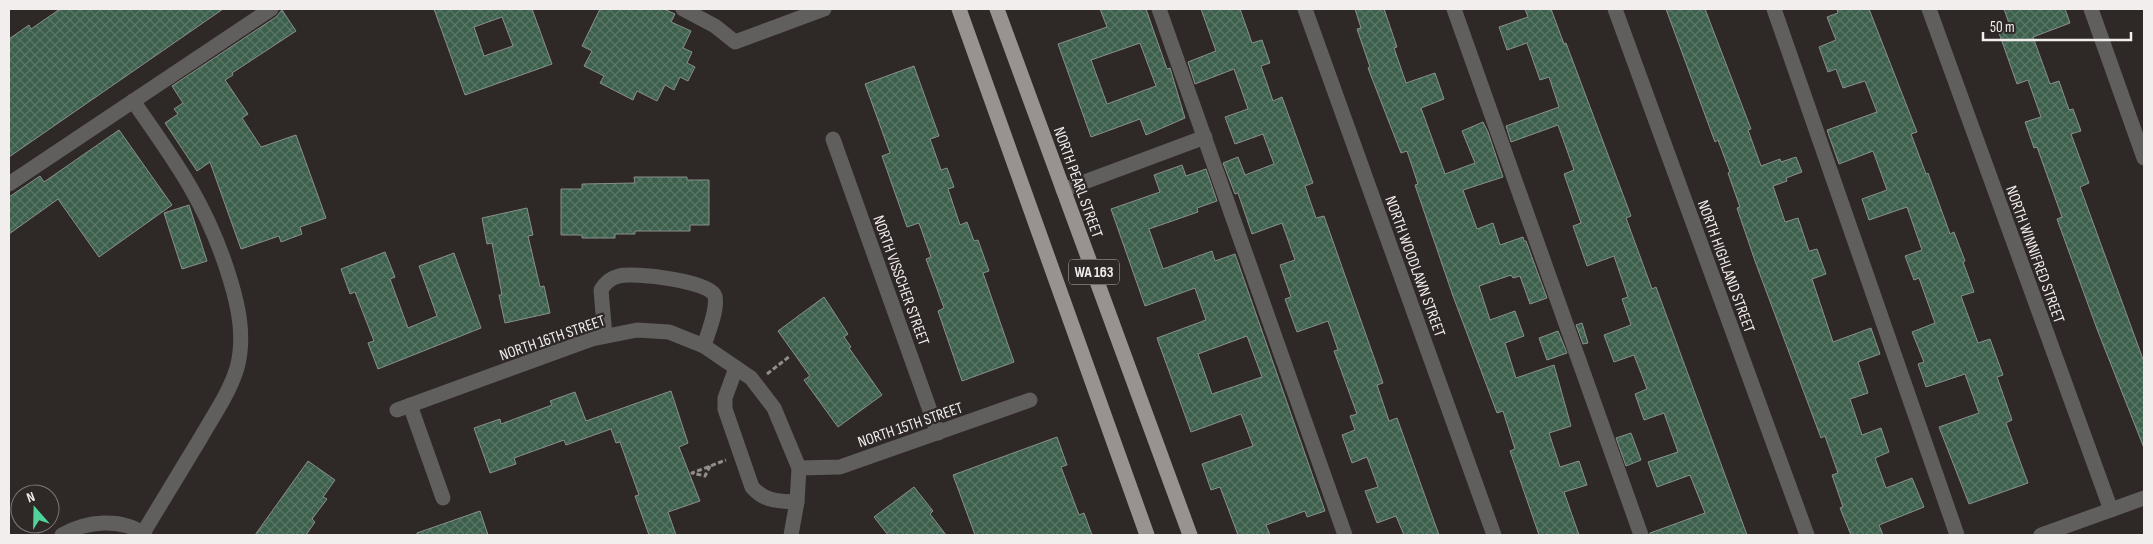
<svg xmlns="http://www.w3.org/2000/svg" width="2153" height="544" font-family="'Sofia Sans Condensed',sans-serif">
<defs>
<pattern id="building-cross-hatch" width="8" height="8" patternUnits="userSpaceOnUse" patternTransform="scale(1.25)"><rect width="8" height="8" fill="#3d604d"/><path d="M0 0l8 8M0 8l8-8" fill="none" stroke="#5a7767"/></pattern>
</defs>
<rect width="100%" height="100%" fill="#2e2827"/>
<g fill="url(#building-cross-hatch)" stroke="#898f8c" fill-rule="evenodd">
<polygon points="60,9 223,9 9,157 9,39 29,25 31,29"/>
<path d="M434 9H532L552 64 465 95ZM502 17 513 46 484 56 474 27Z"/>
<polygon points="600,9 664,9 675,14 671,22 691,31 683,48 692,52 687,63 695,67 688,81 680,77 674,90 665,85 657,101 637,91 633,100 600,83 604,76 584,66 592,51 582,46"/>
<path d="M1100 9H1146L1167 69 1170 68 1185 118 1146 135 1140 119 1091 137 1058 44 1107 27ZM1140 43 1156 86 1107 104 1091 60Z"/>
<polygon points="1201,9 1240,9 1252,43 1262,40 1270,63 1261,66 1273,101 1282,97 1313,183 1305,186 1316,218 1324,216 1383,383 1377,385 1389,421 1397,418 1439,535 1404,535 1396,516 1377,523 1365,491 1378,487 1367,457 1352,463 1342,435 1355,430 1350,416 1357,414 1334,351 1338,350 1328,321 1297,332 1285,299 1291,297 1280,265 1295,260 1282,223 1252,234 1238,193 1235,194 1223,163 1238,157 1245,175 1274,164 1263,134 1235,144 1225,117 1248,109 1234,69 1195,84 1188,62 1216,51"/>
<polygon points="1355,9 1384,9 1397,47 1394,48 1406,83 1435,73 1444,99 1421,108 1445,174 1475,163 1462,131 1483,122 1488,132 1503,177 1463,190 1477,229 1493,223 1500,245 1523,237 1524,241 1526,241 1547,298 1530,304 1520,276 1513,278 1511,275 1479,286 1490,320 1515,311 1524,336 1505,343 1516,378 1554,365 1571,426 1549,433 1560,467 1579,461 1587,485 1564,492 1579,535 1539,535 1510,451 1515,449 1503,411 1497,413 1453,296 1415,185 1418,184 1407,151 1401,153 1368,68 1370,67 1357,29 1361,28"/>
<polygon points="1525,9 1551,9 1564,44 1566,43 1631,216 1626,218 1652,289 1656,287 1747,535 1650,535 1650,533 1705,513 1690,475 1657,487 1648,462 1678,452 1664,413 1644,420 1635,394 1647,389 1634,355 1614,362 1604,335 1631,325 1622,299 1628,297 1614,256 1587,266 1573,226 1581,223 1564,174 1574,170 1558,125 1511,142 1506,126 1559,107 1549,77 1540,80 1527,43 1507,50 1499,27 1528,17"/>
<polygon points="1666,9 1705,9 1751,129 1748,130 1761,166 1780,159 1781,162 1796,157 1802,172 1786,178 1787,181 1773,186 1785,222 1798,218 1809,251 1817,249 1826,274 1812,279 1833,342 1871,328 1880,354 1858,362 1868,393 1850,399 1862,435 1881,428 1889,452 1875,458 1886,488 1912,478 1924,507 1879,525 1883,535 1851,535 1840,508 1843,507 1832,475 1838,473 1825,436 1821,438 1755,261 1737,208 1740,207 1728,173 1730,172 1718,140 1715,142"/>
<polygon points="1837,9 1869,9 1917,132 1911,134 1926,174 1928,173 1950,234 1954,232 1965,261 1963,262 1974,292 1961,296 1978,343 1990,339 2003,375 1997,377 2012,420 2006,423 2028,483 1969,504 1939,427 1979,413 1965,374 1926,387 1918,364 1924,362 1912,332 1935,323 1919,278 1914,280 1905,256 1922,250 1907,207 1869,220 1862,199 1887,190 1873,151 1839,164 1827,130 1877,112 1865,81 1843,88 1836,69 1828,72 1819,47 1836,40 1827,17 1838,13"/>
<polygon points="2004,9 2065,9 2070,23 2033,37 2050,84 2059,81 2069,110 2073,109 2081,131 2071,134 2089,183 2080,187 2144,362 2144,448 2097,329 2057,219 2062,217 2037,147 2034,148 2025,122 2041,117 2028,80 2017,84 1999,33 2011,29"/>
<polygon points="282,10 296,31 232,73 233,75 225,80 248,114 242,118 261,147 296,135 326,218 300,227 302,234 281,242 279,236 241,249 210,162 197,171 165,123 178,114 174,109 183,103 172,86 276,17"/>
<polygon points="914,66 939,136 930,139 941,170 947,168 954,187 948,189 960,225 967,222 974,241 978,240 989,271 983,273 1014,362 962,381 938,311 944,308 926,259 931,257 919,223 907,227 882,156 890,153 865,84"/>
<polygon points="119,130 172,205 99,257 58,199 9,234 9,197 40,176 44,182"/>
<path d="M1182 165 1186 176 1206 169 1217 201 1197 208 1198 212 1149 229 1163 269 1212 251 1215 261 1235 254 1325 511 1307 517 1305 511 1266 525 1270 535H1238L1220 487 1211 490 1202 464 1253 446 1241 414 1191 432 1157 338 1206 320 1195 288 1145 306 1111 209 1160 192 1154 175ZM1247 336 1262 377 1212 394 1198 354Z"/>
<polygon points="634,177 687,177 687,180 709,180 709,225 690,225 690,231 635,231 635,234 615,234 615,238 582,238 582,235 561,235 561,189 582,189 582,184 635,183"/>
<polygon points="189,205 207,261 182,269 164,213"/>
<polygon points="527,208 533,235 528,236 540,287 544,286 550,313 505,323 499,295 502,295 492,243 487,244 482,218"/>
<polygon points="385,252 395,277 390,279 408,328 437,316 419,266 454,253 481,328 378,369 368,343 374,341 355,292 350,294 341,269"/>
<polygon points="824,297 848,334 844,337 851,347 849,348 882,395 838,427 804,380 810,376 778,331"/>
<polygon points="1582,323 1588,343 1583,344 1576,325"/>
<polygon points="1558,331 1567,353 1547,360 1539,338"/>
<polygon points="671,391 688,443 679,447 700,501 668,512 676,535 649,535 635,496 639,495 620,442 616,443 611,429 566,445 564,440 514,458 516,464 490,473 474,428 500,419 501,424 552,405 550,401 575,392 586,421"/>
<polygon points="1631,433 1641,460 1626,466 1616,438"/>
<polygon points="1057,437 1067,465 1061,467 1079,515 1084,513 1092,535 975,535 953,475"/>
<polygon points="308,461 335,480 323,497 327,499 312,519 315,522 306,535 255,535"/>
<polygon points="914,487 933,511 930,514 946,535 888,535 874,517"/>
<polygon points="480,511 488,535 417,535 417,533"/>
</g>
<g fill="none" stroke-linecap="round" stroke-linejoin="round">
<g stroke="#928d8d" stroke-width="3" stroke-dasharray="5 2.5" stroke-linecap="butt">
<polyline points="767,374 790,356"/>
<polyline points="710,466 705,476 692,473 726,460"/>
</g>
<g stroke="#615e5e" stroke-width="15">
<polyline points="683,9 715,26 735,42 824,9"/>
<polyline points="1159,9 1345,535"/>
<polyline points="1305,9 1494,535"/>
<polyline points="1454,9 1641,535"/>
<polyline points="1615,9 1807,535"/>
<polyline points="1774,9 1957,535"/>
<polyline points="1929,9 2111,510"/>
<polyline points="2091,9 2144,158"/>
<path d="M133 101C176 162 208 206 230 279 239 308 245 338 237 368 229 394 213 416 200 439 181 470 162 502 143 533"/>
<polyline points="833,139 938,433"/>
<polyline points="9,184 271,9"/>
<polyline points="1063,190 1205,137"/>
<path d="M605 336 601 290C605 283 610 278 619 276 633 272 711 281 715 296 718 310 708 332 704 346"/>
<path d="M736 368 725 398V409L752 487C765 502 779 501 797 502"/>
<polyline points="410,405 443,498"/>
<polyline points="397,410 592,339 637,330 669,332 704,346 751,378 774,408 799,468 797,502 791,535"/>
<polyline points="799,468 840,467 1030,400"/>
<path d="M62 535C86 521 122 517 145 535"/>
<polyline points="2041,535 2144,498"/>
</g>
<g stroke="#989291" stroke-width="15">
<polyline points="959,9 1147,535"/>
<polyline points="997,9 1190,535"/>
</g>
</g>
<g text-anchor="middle" stroke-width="4.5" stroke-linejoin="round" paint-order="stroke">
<rect fill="#2e2827" stroke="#b7b3b2" stroke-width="1" x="1069" y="259.5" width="50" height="25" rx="4"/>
<g font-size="15" font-weight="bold" fill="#f2eeee">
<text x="1094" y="277">WA 163</text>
</g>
<g font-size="16" fill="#f2eeee" stroke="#2e2827">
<text transform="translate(1079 182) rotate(70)" y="6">NORTH PEARL STREET</text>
<text transform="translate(2036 254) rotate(70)" y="6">NORTH WINNIFRED STREET</text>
<text transform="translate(1416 266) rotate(70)" y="6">NORTH WOODLAWN STREET</text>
<text transform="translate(1727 266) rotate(70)" y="6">NORTH HIGHLAND STREET</text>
<text transform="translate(902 280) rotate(70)" y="6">NORTH VISSCHER STREET</text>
<text transform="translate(552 337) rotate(-19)" y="6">NORTH 16TH STREET</text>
<text transform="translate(910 424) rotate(-19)" y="6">NORTH 15TH STREET</text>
</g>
</g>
<rect width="2153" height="544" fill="none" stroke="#f2eeee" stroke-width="20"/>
<g transform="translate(35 509) rotate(340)"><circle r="24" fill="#2e2827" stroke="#7c7777"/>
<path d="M0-4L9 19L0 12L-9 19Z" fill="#50d398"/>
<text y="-8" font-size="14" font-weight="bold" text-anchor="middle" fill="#f2eeee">N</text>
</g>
<path d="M1983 32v8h148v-8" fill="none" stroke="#f2eeee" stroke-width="2.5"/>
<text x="1990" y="32" font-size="15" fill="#f2eeee" stroke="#2e2827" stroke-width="4" paint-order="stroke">50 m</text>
</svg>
